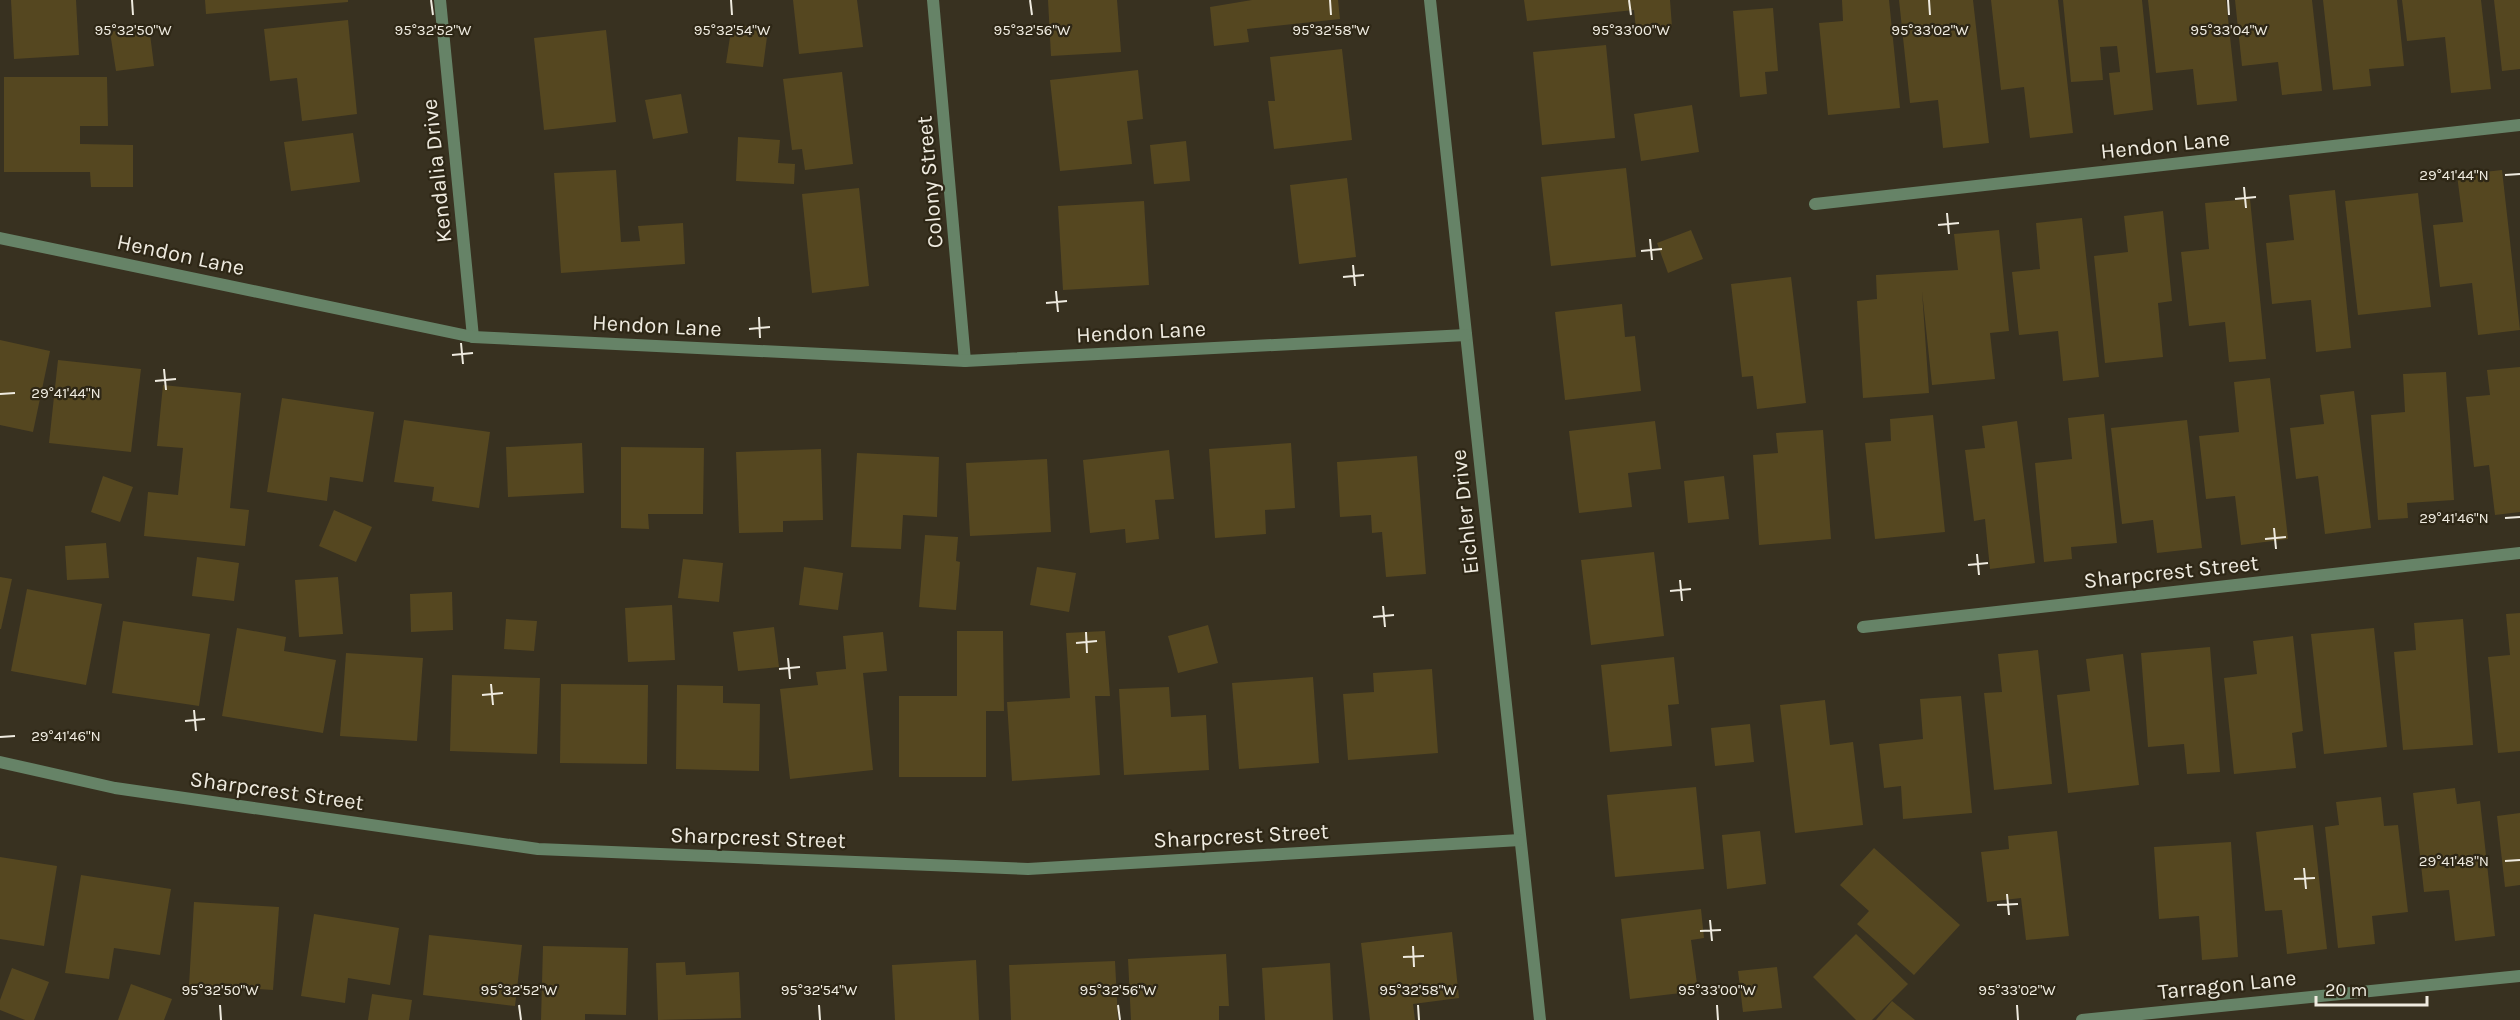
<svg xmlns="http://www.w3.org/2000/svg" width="2520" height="1020" font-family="Karla,sans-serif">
<rect width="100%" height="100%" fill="#383120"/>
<g fill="#554720">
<polygon points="11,0 76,0 79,55 14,59"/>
<polygon points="205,0 348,0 348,2 206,14"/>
<polygon points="793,0 857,0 863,47 799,54"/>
<polygon points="1048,0 1117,0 1121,52 1051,56"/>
<polygon points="1252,0 1338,0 1340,19 1247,29 1249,42 1214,46 1210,7"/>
<polygon points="1524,0 1670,0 1672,27 1636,30 1634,10 1527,21"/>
<polygon points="1842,0 1889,0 1900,108 1828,115 1819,23 1843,21"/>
<polygon points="1899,0 1973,0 1989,143 1943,148 1938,100 1910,103"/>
<polygon points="1991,0 2058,0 2073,133 2030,138 2024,87 2001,90"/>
<polygon points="2063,0 2142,0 2153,110 2114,115 2109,73 2120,72 2117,46 2100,47 2103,80 2071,82"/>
<polygon points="2148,0 2226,0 2237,101 2197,105 2193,69 2156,73"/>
<polygon points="2235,0 2312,0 2322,91 2282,95 2278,62 2242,66"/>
<polygon points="2323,0 2397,0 2404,66 2369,69 2371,86 2333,90"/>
<polygon points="2402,0 2481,0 2491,89 2451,93 2445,37 2407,41"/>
<polygon points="2494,0 2520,0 2520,69 2502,71"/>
<polygon points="1773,8 1778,71 1765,72 1767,94 1740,97 1733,11"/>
<polygon points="348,20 357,114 302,121 297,78 270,81 264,29"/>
<polygon points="732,24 768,29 763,67 726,63"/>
<polygon points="149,26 154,66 116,71 110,32"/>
<polygon points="606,30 616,122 544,130 534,38"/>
<polygon points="1606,45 1615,138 1542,145 1533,52"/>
<polygon points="1342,49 1352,140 1274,149 1268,101 1275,101 1270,57"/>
<polygon points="1138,70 1143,119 1127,121 1132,164 1060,171 1050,80"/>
<polygon points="842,72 853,164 805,170 802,149 792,150 783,79"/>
<polygon points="4,77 107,77 108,126 80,126 80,144 133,145 133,187 91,187 90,172 4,172"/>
<polygon points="681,94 688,133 653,139 645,100"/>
<polygon points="1692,105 1699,152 1641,161 1634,114"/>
<polygon points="353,133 360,182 291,191 284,142"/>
<polygon points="738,137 780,140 778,163 795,164 794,184 736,181"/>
<polygon points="1186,141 1190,181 1154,184 1150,145"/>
<polygon points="1626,168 1636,257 1551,266 1541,177"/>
<polygon points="616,170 621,242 640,241 638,226 683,223 685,264 561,273 554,173"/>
<polygon points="2502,170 2520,330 2478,335 2472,283 2440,287 2433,225 2463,222 2457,175"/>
<polygon points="1347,178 1356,257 1299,264 1290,185"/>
<polygon points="859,188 869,286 812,293 802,194"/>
<polygon points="2335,190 2351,348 2316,352 2311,300 2272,304 2266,243 2294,240 2289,195"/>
<polygon points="2418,193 2431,307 2358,315 2345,201"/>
<polygon points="2250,199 2266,359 2229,362 2225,322 2189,326 2181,252 2209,249 2205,203"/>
<polygon points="1144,201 1149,285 1063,290 1058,206"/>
<polygon points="2163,211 2172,301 2158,303 2163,357 2105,363 2094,256 2128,252 2124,216"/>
<polygon points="2082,218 2099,377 2063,381 2058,331 2019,335 2012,272 2040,269 2036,223"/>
<polygon points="1691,230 1703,259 1668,273 1657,243"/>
<polygon points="1999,230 2009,331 1990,333 1995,379 1932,385 1922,291 1929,393 1863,398 1857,301 1877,299 1876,275 1958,270 1954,234"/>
<polygon points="1791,277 1806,403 1757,409 1753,376 1742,377 1731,284"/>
<polygon points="1622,304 1625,337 1635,336 1641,391 1565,400 1555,312"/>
<polygon points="0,340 50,351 33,432 0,425"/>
<polygon points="58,360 141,369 131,452 49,443"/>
<polygon points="2520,367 2520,512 2495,515 2489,465 2474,467 2466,397 2490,395 2487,370"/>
<polygon points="2446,372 2454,500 2407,503 2408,518 2378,520 2371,415 2405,412 2403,374"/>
<polygon points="2270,378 2288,539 2241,545 2235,496 2206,499 2199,436 2239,432 2234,382"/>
<polygon points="163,385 241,393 230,508 249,510 245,546 144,536 148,492 178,495 183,448 157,446"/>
<polygon points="2354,391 2371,528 2325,534 2318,476 2296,479 2290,428 2324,424 2320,395"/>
<polygon points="282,398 374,412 363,482 330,477 327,501 267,492"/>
<polygon points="2104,414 2117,543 2071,547 2072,559 2044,562 2035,463 2072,459 2068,418"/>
<polygon points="1933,415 1945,532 1875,539 1865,443 1891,441 1890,419"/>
<polygon points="404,420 490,432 479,508 432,501 434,487 394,482"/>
<polygon points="2187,420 2202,548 2157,553 2153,520 2122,524 2111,428"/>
<polygon points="1655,421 1661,469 1628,473 1632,507 1579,513 1569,431"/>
<polygon points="2017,421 2035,563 1990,569 1985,519 1974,521 1965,450 1985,448 1982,426"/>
<polygon points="1823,430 1831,539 1759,545 1753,455 1778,453 1776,433"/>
<polygon points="582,443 584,493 508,497 506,447"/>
<polygon points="1291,443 1295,508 1265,510 1266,534 1215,538 1209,449"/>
<polygon points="621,447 704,448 703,514 648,514 649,529 621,528"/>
<polygon points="821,449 823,520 783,521 783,532 739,533 736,452"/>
<polygon points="1169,450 1174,499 1155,500 1159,539 1126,543 1125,529 1090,533 1083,460"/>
<polygon points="857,453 939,457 937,517 903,515 901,549 851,547"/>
<polygon points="1417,456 1426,574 1386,577 1382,532 1372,533 1371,515 1340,517 1337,462"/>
<polygon points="1047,459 1051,532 970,536 966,463"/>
<polygon points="103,476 133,487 120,522 91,512"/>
<polygon points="1724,476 1729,519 1688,523 1684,481"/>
<polygon points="334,510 372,527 356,562 319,546"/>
<polygon points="925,535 958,537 956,561 960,562 956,610 919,607"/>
<polygon points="106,543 109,578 67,580 65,546"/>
<polygon points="1654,552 1664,636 1591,645 1581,560"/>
<polygon points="197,557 239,563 234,601 192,596"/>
<polygon points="683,559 723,563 719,602 678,598"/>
<polygon points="804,567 843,573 838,610 799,605"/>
<polygon points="1037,567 1076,573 1069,612 1030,605"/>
<polygon points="0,577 12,579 1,629 0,629"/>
<polygon points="338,577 343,634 299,637 295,580"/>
<polygon points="27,589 102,604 86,685 11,671"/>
<polygon points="452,592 453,630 411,632 410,594"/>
<polygon points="672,605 675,660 628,662 625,608"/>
<polygon points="2520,613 2520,751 2498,753 2488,657 2510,655 2506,614"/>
<polygon points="506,619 537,621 534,651 504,649"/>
<polygon points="2463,619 2473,745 2403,750 2394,652 2416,650 2414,623"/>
<polygon points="123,621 210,634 199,706 112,693"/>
<polygon points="1208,625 1218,663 1178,673 1168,636"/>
<polygon points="774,627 779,667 738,671 733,632"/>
<polygon points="237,628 286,637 284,651 336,660 323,733 222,716"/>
<polygon points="2374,628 2387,747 2324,754 2311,634"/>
<polygon points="957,631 1003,631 1004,711 986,711 986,777 899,777 899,696 957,696"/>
<polygon points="1105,631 1110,696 1095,696 1100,775 1012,781 1007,702 1070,698 1066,633"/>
<polygon points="883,632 887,671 863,673 873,770 790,779 780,689 818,685 816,672 846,669 843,636"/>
<polygon points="2293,636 2303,731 2292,733 2296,768 2234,774 2224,678 2257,674 2253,641"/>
<polygon points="2210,647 2220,772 2187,774 2184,744 2148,747 2141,653"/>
<polygon points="2038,650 2052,784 1994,790 1984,693 2002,692 1998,654"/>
<polygon points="346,653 423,658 417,741 340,736"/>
<polygon points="2123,654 2139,785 2068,793 2057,695 2090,691 2086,659"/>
<polygon points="1674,657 1679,704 1668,705 1672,746 1610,752 1601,665"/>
<polygon points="1432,669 1438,753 1348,760 1343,694 1374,692 1373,673"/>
<polygon points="452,675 540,678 537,754 450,751"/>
<polygon points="1313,677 1319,763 1239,769 1232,683"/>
<polygon points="561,684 648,685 647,764 560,763"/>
<polygon points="677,685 723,686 723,703 760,704 759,771 676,769"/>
<polygon points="1169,687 1171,717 1206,715 1209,770 1124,775 1119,689"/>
<polygon points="1961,696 1972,813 1903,819 1901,786 1884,788 1879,744 1923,739 1920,699"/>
<polygon points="1825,700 1830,745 1853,742 1863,825 1795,833 1780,705"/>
<polygon points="1750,724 1754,762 1715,766 1711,728"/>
<polygon points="1696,787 1704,869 1615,877 1607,795"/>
<polygon points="2455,788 2457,804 2480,801 2495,936 2455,941 2449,890 2424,892 2413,793"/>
<polygon points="2381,797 2384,826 2398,825 2408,912 2372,916 2375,944 2338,948 2325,827 2339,825 2336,802"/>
<polygon points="2520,813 2520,885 2505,887 2497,816"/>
<polygon points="2313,825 2327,949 2287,954 2282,910 2265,911 2256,832"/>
<polygon points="1760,831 1766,884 1727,889 1722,835"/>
<polygon points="2057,831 2069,936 2026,940 2021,898 1987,902 1981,852 2009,849 2008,836"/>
<polygon points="2231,842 2238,957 2202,960 2199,916 2159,919 2154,847"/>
<polygon points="1874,848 1960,925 1914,975 1857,924 1869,911 1840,885"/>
<polygon points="0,857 57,866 44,946 0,939"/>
<polygon points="81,875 171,889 160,955 114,948 109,979 65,973"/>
<polygon points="194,902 279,907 273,990 189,985"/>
<polygon points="1701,909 1704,938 1691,940 1698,991 1630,999 1621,919"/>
<polygon points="314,914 399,928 390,985 348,978 345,1003 301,996"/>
<polygon points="1452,932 1459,998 1413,1004 1415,1020 1370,1020 1361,943"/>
<polygon points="1856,934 1908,984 1872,1020 1856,1020 1813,977"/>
<polygon points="429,935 522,945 515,1006 423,995"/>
<polygon points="543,946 628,948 626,1015 585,1014 585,1020 541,1020"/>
<polygon points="1226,954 1229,1006 1219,1006 1219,1020 1131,1020 1128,959"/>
<polygon points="976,960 979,1020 895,1020 892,965"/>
<polygon points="1115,961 1118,1020 1011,1020 1009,965"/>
<polygon points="685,962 686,975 739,972 741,1018 658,1020 656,963"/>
<polygon points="1330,963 1333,1020 1265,1020 1262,968"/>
<polygon points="1777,967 1782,1008 1743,1012 1738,971"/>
<polygon points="12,968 49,982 34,1020 25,1020 0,1010 0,1000"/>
<polygon points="131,984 172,999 164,1020 118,1020"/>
<polygon points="372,994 412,1000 409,1020 368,1020"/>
<polygon points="1892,1001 1915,1020 1876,1020"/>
</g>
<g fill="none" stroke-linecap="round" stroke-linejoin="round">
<g stroke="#668367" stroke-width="12">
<polyline points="440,0 473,337"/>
<polyline points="933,0 965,361"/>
<polyline points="1430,0 1540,1020"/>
<polyline points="1815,204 2520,125"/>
<polyline points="0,238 473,337 965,361 1466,335"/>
<polyline points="1863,627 2520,553"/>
<polyline points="0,762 115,788 538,849 1028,869 1520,840"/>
<polyline points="2082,1020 2520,976"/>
</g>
</g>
<path fill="none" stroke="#efebe0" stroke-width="2" d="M132 0 133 15M431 0 433 15M731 0 732 15M1030 0 1032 15M1330 0 1331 15M1629 0 1631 15M1929 0 1930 15M2228 0 2229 15M2505 175 2520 174M2244 187 2246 208M2235 199 2256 197M1947 213 1949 234M1938 225 1959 223M1650 239 1652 260M1641 251 1662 249M1353 265 1355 286M1343 277 1364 275M1056 291 1058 312M1046 303 1067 301M759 317 760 338M749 329 770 327M461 343 463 364M452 355 473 353M164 369 166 390M155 381 176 379M0 394 15 393M2505 518 2520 517M2274 528 2276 549M2265 539 2286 537M1977 554 1979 575M1968 565 1988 563M1680 580 1682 601M1670 591 1691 589M1383 606 1385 627M1373 617 1394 615M1086 632 1087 653M1076 643 1097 641M788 658 790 679M779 669 800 667M491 684 493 705M482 695 503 693M194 710 196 731M185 721 205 719M0 737 15 736M2505 861 2520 860M2304 868 2306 889M2294 879 2315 878M2007 894 2009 915M1997 905 2018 904M1710 920 1712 941M1700 931 1721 930M1413 946 1414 967M1403 957 1424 956M220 1005 221 1020M519 1005 521 1020M819 1005 820 1020M1118 1005 1120 1020M1418 1005 1419 1020M1717 1005 1718 1020M2017 1005 2018 1020"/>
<g text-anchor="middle" stroke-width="4.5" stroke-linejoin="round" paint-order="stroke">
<g font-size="22" fill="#efebe0" stroke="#2e2716">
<text transform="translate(2165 144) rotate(-6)" y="8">Hendon Lane</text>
<text transform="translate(436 171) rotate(-96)" y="8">Kendalia Drive</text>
<text transform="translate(929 182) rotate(-95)" y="8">Colony Street</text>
<text transform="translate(181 254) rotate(12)" y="8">Hendon Lane</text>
<text transform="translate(657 325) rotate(3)" y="8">Hendon Lane</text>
<text transform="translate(1141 331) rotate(-3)" y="8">Hendon Lane</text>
<text transform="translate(1464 512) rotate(-96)" y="8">Eichler Drive</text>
<text transform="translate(2171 571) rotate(-6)" y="8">Sharpcrest Street</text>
<text transform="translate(277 790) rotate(8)" y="8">Sharpcrest Street</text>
<text transform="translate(1241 835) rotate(-3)" y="8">Sharpcrest Street</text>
<text transform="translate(758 837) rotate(2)" y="8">Sharpcrest Street</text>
<text transform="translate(2227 984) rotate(-6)" y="8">Tarragon Lane</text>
</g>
</g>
<g font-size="15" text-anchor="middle" fill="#efebe0" stroke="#2e2716" stroke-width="4.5" stroke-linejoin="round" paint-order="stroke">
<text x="133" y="35">95°32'50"W</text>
<text x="433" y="35">95°32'52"W</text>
<text x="732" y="35">95°32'54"W</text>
<text x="1032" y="35">95°32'56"W</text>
<text x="1331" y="35">95°32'58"W</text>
<text x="1631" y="35">95°33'00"W</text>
<text x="1930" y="35">95°33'02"W</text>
<text x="2229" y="35">95°33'04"W</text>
<text x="2454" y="180">29°41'44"N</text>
<text x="66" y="398">29°41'44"N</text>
<text x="2454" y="523">29°41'46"N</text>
<text x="66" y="741">29°41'46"N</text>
<text x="2454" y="866">29°41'48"N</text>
<text x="220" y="995">95°32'50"W</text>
<text x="519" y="995">95°32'52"W</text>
<text x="819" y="995">95°32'54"W</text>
<text x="1118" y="995">95°32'56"W</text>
<text x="1418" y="995">95°32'58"W</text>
<text x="1717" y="995">95°33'00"W</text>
<text x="2017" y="995">95°33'02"W</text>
</g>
<path d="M2316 996v9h111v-9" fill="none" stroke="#efebe0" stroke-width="3"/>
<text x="2325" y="996" font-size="18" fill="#efebe0" stroke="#2e2716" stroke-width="4.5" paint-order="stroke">20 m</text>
</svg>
